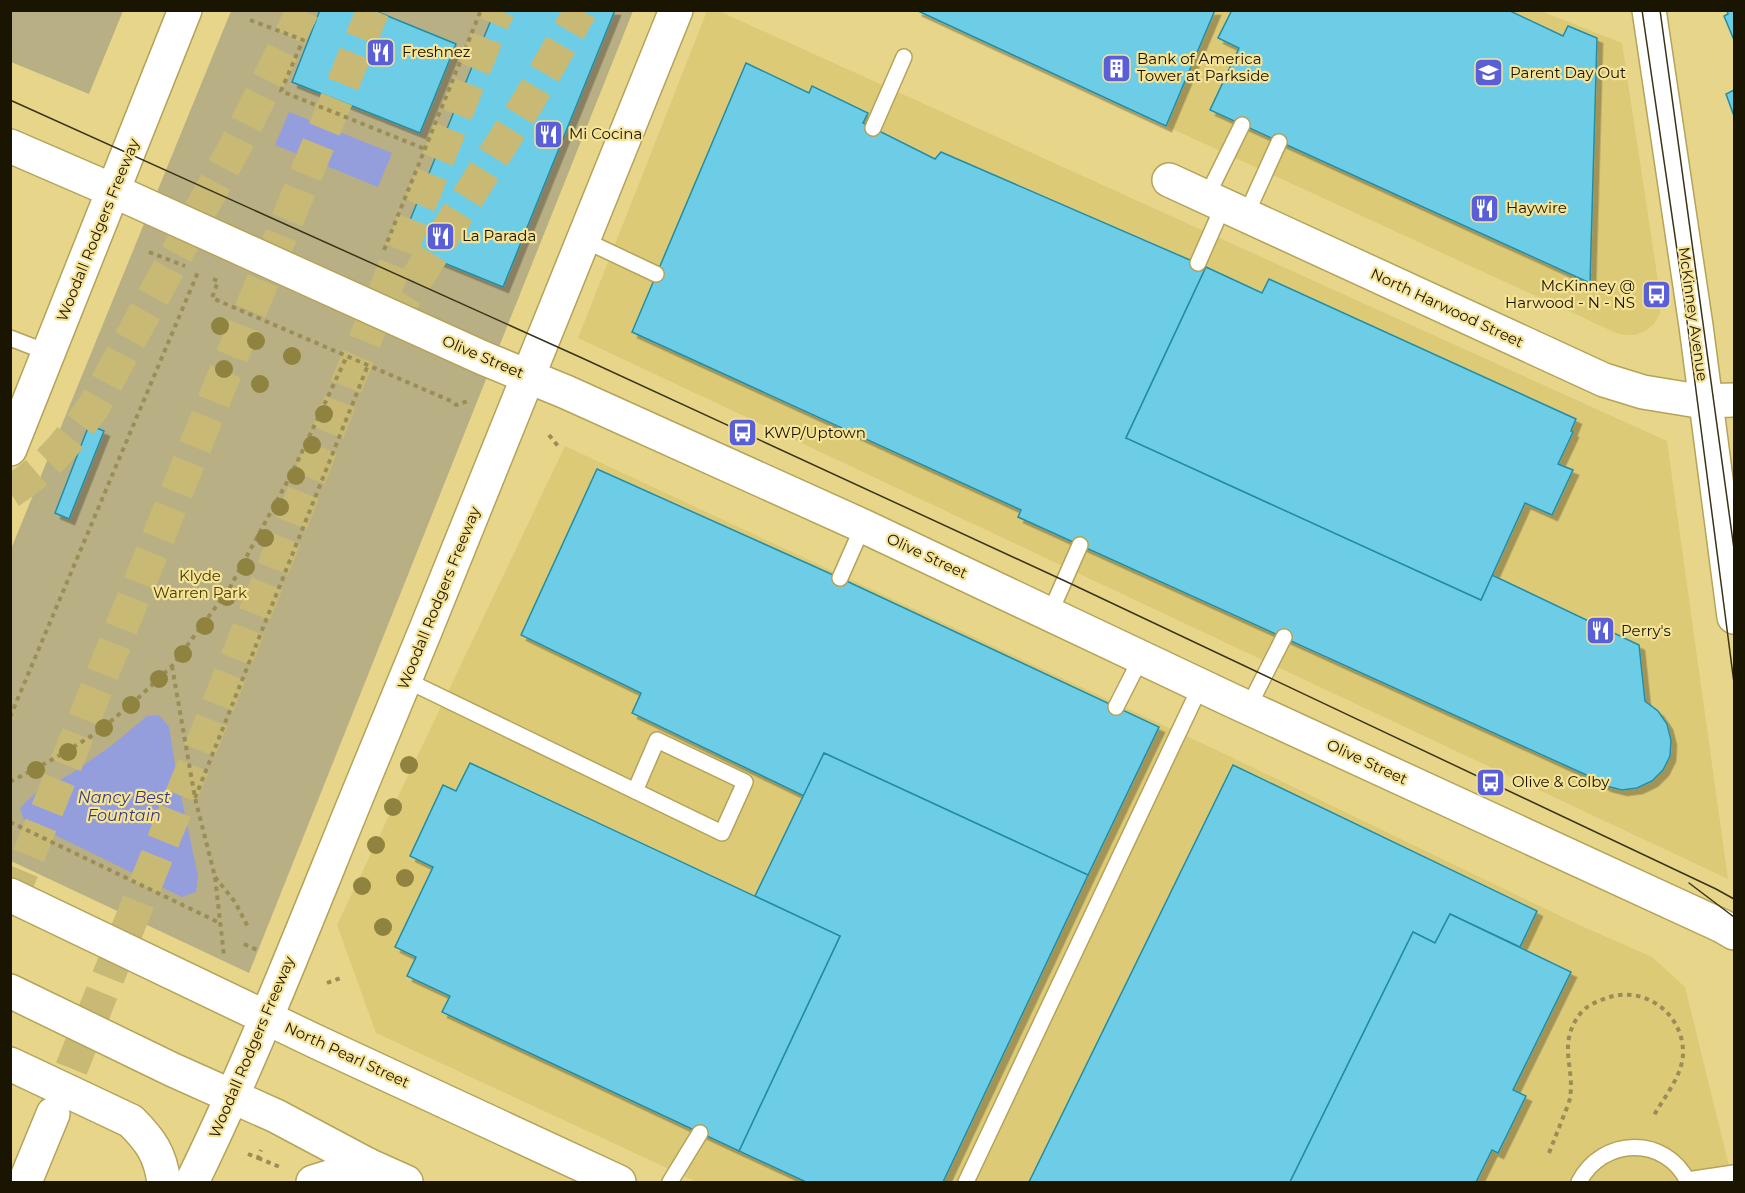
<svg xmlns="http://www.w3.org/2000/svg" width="1745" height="1193" font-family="Montserrat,sans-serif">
<defs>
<filter id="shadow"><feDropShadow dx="5.5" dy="5.5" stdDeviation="0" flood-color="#0004"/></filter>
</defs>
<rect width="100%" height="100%" fill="#e7d68a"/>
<g fill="#ddca76">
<polygon points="707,11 719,11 1667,441 1728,879 578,338"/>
<polygon points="1215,11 1541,11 1622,43 1661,301 1660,313 1654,324 1645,331 1635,335 1624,335 1614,332 1166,126"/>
<polygon points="565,446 1229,756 1577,924 1652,957 1685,987 1733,1182 697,1182 376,1033 337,925"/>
</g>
<g fill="#b9af84">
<polygon points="10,11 123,11 89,94 11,62"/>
<polygon points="231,11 633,11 249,973 11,861 11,549"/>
</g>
<g fill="#949edd">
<polygon points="289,112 392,153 378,187 275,145"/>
<polygon points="159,715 169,727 177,777 198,876 196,892 182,897 24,820 20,808 34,794 72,773 111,746 147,716"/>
</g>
<g fill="#6dcde6" stroke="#238da5" stroke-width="1.5" filter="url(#shadow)">
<polygon points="320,10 373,10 456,44 420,133 292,82"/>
<polygon points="495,10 615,10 503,287 400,245"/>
<polygon points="916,10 1215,10 1166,126"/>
<polygon points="1232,10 1508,10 1563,36 1568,26 1597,38 1590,283 1210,110 1239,48 1218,38"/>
<polygon points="1727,10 1734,10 1734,40 1724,16 1728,14"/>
<polygon points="746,63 809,93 812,86 868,113 863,123 935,159 941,152 1206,267 1126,438 1481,600 1492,575 1639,645 1645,701 1658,711 1667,724 1671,740 1670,756 1663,770 1652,781 1637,788 1622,790 1606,786 1593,778 1018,517 1021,510 632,332"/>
<polygon points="1734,90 1734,116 1726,94"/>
<polygon points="1206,267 1262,293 1269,279 1576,419 1571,431 1573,432 1558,464 1573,470 1552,515 1525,503 1481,600 1126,438"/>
<polygon points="89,425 104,431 69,519 55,513"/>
<polygon points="597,469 840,578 1159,727 1088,875 824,753 804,796 632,713 641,693 521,635"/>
<polygon points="824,753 1088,875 943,1182 806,1182 739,1151 840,936 755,896"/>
<polygon points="470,763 840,936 739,1151 442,1012 450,996 407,976 416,957 395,947 433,867 410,856 443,785 456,791"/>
<polygon points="1233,765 1537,911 1520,947 1450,914 1435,943 1413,932 1290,1182 1029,1182"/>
<polygon points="1450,914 1571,972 1513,1090 1526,1096 1498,1153 1492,1150 1476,1182 1290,1182 1413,932 1435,943"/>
</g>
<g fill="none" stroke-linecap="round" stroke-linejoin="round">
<g stroke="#c8b975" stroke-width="33" stroke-dasharray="33 16" stroke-linecap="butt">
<polyline points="389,323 529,100 581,10"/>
<path d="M10 492C49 467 67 443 94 406L238 141 303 10"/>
<polyline points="10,901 373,10"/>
<polyline points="53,1114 498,10"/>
</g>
<defs>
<g id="lane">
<polyline points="873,128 904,57"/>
<polyline points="1207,196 1242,125"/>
<polyline points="1246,215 1279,142"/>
<polyline points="584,240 656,274"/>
<polyline points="1198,263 1224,204"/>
<polyline points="10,338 49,353"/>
<polyline points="840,578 863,526"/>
<polyline points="1050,613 1080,545"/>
<polyline points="406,680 722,833 745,782 657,740 635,791"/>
<polyline points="1116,707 1142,656"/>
<polyline points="1248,708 1284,637"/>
<polyline points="1687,1180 1734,1173"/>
<polyline points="670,1182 700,1133"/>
<polyline points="966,1182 1201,685"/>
<path d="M1579 1182C1602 1137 1666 1135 1688 1182"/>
</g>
<g id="secondary">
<polyline points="1649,10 1696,326 1734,617"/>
<polyline points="10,146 114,191 483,358 566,392 863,526 1229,699 1722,926 1734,933"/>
<polyline points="1169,180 1604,380 1643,392 1698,401 1734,400"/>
<polyline points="10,449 185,10"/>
<polyline points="10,895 319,1043 619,1182"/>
<polyline points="10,991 173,1070 276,1116 368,1165 406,1182"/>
<path d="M10 1064 131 1121C151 1141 160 1154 164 1182"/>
<path d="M192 1182C257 1049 310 910 367 772 472 519 574 265 676 10"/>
<polyline points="313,1182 368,1165"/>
</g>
<polyline id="highway" points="25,1182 53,1114"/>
</defs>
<use href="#lane" stroke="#b5a359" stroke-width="18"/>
<use href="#secondary" stroke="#b5a359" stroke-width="36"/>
<use href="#highway" stroke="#b5a359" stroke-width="36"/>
<g stroke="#9a8d56" stroke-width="4" stroke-dasharray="4.5 4.5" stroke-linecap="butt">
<polyline points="250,20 303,40 281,91 425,149"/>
<polyline points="384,250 481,10"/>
<polyline points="149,252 185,266"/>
<polyline points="213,279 218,281 212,298 451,401 456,405 468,401"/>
<polyline points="549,435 558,446"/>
<polyline points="172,666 195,798 215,877 224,956"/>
<polyline points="10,717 198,272"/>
<polyline points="10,782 55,758 98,732 136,700 172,666 229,589 293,471 347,356"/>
<polyline points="195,798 368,365"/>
<polyline points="10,822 220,923"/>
<polyline points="215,877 235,902 249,929"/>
<polyline points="244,944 257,950"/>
<polyline points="327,983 343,977"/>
<path d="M1549 1153C1554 1140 1559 1128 1564 1115 1566 1110 1569 1103 1570 1098 1575 1067 1557 1044 1580 1014 1586 1006 1597 1001 1607 998 1643 985 1682 1012 1683 1051 1684 1074 1664 1097 1653 1117"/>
<polyline points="248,1154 258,1158 261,1150"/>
<polyline points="258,1158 280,1167"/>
</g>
<use href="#lane" stroke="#fff" stroke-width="15"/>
<use href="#secondary" stroke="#fff" stroke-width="33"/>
<use href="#highway" stroke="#fff" stroke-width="33"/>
<g stroke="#3a3317" stroke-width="1.5">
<polyline points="1642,10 1684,298 1734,683"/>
<polyline points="1660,10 1734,549"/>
<polyline points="10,100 582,358 1065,581 1716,889 1734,899"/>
<polyline points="1689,883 1734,917"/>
</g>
</g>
<g fill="#90823f">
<circle cx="220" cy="326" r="9"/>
<circle cx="256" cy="341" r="9"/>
<circle cx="292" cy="356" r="9"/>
<circle cx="224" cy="369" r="9"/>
<circle cx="260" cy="384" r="9"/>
<circle cx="324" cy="414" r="9"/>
<circle cx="312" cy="445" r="9"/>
<circle cx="296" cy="476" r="9"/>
<circle cx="280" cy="507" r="9"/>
<circle cx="265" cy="538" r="9"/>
<circle cx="246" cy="567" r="9"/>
<circle cx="227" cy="597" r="9"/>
<circle cx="205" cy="626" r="9"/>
<circle cx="183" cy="654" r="9"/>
<circle cx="159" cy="679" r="9"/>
<circle cx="131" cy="705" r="9"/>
<circle cx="104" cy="728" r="9"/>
<circle cx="68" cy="752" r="9"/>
<circle cx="409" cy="765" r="9"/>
<circle cx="36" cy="770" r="9"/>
<circle cx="393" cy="807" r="9"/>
<circle cx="376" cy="845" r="9"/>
<circle cx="405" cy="878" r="9"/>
<circle cx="362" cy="886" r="9"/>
<circle cx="383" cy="927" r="9"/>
</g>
<defs>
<symbol id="restaurant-square" viewBox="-11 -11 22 22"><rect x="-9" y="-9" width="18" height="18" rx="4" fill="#5a5fd7" stroke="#f5e397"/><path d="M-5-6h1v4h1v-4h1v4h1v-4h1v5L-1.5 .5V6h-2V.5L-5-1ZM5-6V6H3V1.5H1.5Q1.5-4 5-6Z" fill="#fff"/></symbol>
<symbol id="building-square" viewBox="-11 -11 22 22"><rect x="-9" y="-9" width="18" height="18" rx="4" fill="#5a5fd7" stroke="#f5e397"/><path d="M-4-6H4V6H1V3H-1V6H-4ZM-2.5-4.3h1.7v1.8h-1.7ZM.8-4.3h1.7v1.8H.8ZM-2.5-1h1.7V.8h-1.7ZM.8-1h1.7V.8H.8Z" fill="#fff"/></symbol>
<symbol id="school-square" viewBox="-11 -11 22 22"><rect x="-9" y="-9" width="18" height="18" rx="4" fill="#5a5fd7" stroke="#f5e397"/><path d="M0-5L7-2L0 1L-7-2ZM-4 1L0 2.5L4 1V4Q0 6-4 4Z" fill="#fff"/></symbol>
<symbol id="bus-square" viewBox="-11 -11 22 22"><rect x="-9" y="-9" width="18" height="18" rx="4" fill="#5a5fd7" stroke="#f5e397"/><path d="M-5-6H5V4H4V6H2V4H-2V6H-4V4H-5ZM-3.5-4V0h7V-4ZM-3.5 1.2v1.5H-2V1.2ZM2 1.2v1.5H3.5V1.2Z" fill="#fff"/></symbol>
</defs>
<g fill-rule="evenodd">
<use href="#restaurant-square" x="364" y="36" width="33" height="33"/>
<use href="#building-square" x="1100" y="52" width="33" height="33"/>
<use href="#school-square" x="1472" y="56" width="33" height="33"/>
<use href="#restaurant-square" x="532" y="118" width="33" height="33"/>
<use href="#restaurant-square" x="1468" y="192" width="33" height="33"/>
<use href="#restaurant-square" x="424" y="220" width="33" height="33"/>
<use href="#bus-square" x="1640" y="278" width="33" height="33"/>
<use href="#bus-square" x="726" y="416" width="33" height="33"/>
<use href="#restaurant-square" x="1584" y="614" width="33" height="33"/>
<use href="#bus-square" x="1474" y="766" width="33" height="33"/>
</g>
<g text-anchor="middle" stroke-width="4.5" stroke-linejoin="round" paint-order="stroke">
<g font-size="15" fill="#1a1501" stroke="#f5e397" text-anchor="start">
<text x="402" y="57">Freshnez</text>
<text x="1137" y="64">Bank of America<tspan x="1137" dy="17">Tower at Parkside</tspan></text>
<text x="1510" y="78">Parent Day Out</text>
<text x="569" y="139">Mi Cocina</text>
<text x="1506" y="213">Haywire</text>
<text x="462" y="241">La Parada</text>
<text x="1635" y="291" text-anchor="end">McKinney @<tspan x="1635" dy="17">Harwood - N - NS</tspan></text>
<text x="764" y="438">KWP/Uptown</text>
<text x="1621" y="636">Perry's</text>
<text x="1512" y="787">Olive &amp; Colby</text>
</g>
<g font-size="15" fill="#1a1501" stroke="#f5e397">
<text transform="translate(98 230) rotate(-68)" y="5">Woodall Rodgers Freeway</text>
<text transform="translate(1447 308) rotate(25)" y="5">North Harwood Street</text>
<text transform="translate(1693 314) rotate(82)" y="5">McKinney Avenue</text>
<text transform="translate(483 357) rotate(23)" y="5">Olive Street</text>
<text transform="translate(927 556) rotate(25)" y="5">Olive Street</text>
<text transform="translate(439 598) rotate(-68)" y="5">Woodall Rodgers Freeway</text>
<text transform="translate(1367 762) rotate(25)" y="5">Olive Street</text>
<text transform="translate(252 1047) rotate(-67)" y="5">Woodall Rodgers Freeway</text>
<text transform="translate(347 1055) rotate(25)" y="5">North Pearl Street</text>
</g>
<g font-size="15" fill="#493d02" stroke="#f5e397">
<text x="200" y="581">Klyde<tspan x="200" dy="17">Warren Park</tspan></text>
</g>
<g font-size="16" font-style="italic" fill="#363a84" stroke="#f5e397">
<text x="124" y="803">Nancy Best<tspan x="124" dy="18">Fountain</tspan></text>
</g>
</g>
<rect width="1745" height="1193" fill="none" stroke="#1a1501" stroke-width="24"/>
</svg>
